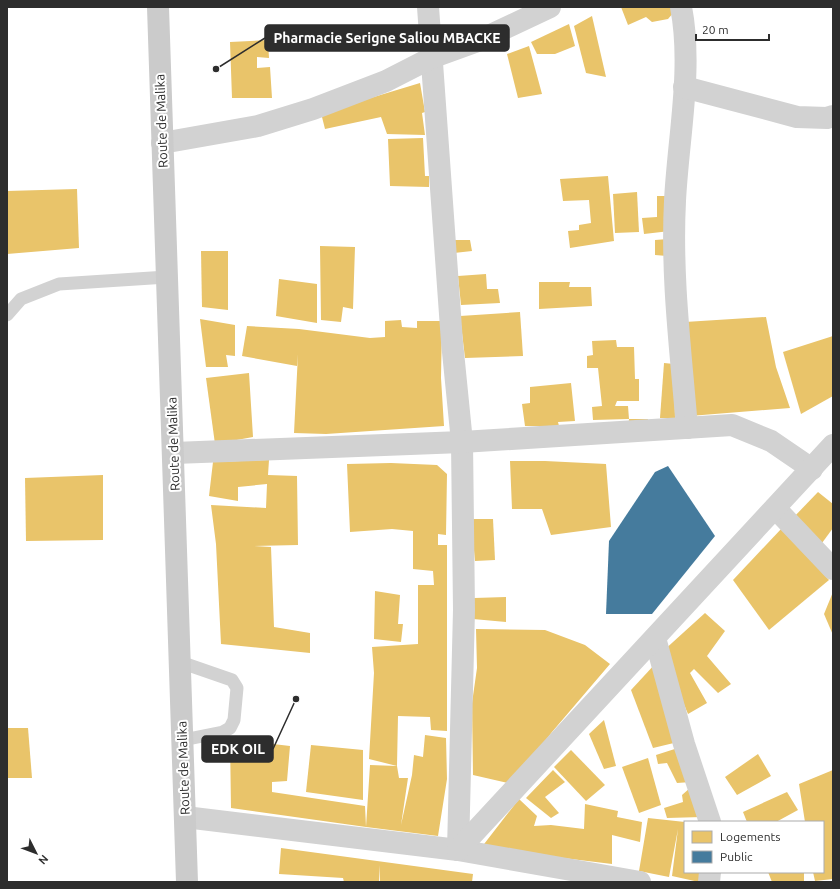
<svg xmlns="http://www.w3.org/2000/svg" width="840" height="889" font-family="Ubuntu,sans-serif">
<rect width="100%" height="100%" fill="#fff"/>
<g fill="#e9c46a">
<polygon points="621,7 673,7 674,12 668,19 652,22 646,17 628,25"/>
<polygon points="592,16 606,77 586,73 574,26"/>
<polygon points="569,24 575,46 555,54 537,54 531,42"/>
<polygon points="268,40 269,58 257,57 257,68 270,67 272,98 232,98 230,42"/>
<polygon points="529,46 542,94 518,98 507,54"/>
<polygon points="420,83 425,112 422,113 425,135 387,134 381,117 325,129 321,113"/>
<polygon points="423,138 425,176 429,176 429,187 390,186 388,139"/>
<polygon points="608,176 614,241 570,248 568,231 579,230 579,225 591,223 589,200 563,201 560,179"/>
<polygon points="77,189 79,248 7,254 7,191"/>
<polygon points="637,192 639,232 615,233 613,194"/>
<polygon points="657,196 668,196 670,231 644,234 642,218 657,217"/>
<polygon points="668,239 667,256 655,255 655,240"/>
<polygon points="452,240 470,240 472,251 454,253"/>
<polygon points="320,246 355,247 353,309 343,307 341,322 321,320"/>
<polygon points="201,251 228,251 228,310 202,307"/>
<polygon points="486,274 487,289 498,289 500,303 461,305 458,276"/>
<polygon points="279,279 317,284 317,323 276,316"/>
<polygon points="539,282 570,282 569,287 591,287 592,306 539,309"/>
<polygon points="520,312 523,356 465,358 460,316"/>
<polygon points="766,317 776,367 790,408 690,416 685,322"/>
<polygon points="200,319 235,325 235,356 226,355 228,367 206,367"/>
<polygon points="401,320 402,327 417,328 417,321 442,321 441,378 444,426 326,434 294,433 298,354 297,366 242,356 247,326 299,329 370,338 385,337 385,321"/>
<polygon points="833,336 833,396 801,414 783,352"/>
<polygon points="616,340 617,347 634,347 635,379 639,379 639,401 617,401 615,406 628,406 629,419 648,419 648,428 628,428 629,419 593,420 592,407 602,406 598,368 587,368 587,356 593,355 592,341"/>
<polygon points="664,363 674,364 675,418 660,418"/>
<polygon points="249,373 253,437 215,444 206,378"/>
<polygon points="571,383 575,421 558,422 559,426 525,426 522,404 530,403 530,387"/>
<polygon points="269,460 268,475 297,476 298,545 254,546 271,547 274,627 310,633 310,653 221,644 216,544 211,505 266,508 267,484 238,487 238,501 209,496 213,462"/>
<polygon points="510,461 545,461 606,464 611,527 551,535 542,509 512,509"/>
<polygon points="391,463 437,465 447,474 446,535 438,534 438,545 447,545 447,731 431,730 430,717 398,716 397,766 369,759 374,673 372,647 418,644 418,585 434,585 433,571 413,569 413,531 392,529 350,532 347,464"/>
<polygon points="103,475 103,540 26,541 25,478"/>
<polygon points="818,492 833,504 833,528 822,543 792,519"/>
<polygon points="471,519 493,519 495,560 475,561"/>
<polygon points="782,528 829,580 769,630 733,580"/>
<polygon points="375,591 400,595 398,624 403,624 401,642 374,639"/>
<polygon points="833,592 833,635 824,614"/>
<polygon points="506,597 506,622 473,619 474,598"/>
<polygon points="705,613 725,631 707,656 731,684 718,693 694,669 690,673 707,703 688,714 662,652"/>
<polygon points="476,629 545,630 585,645 610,664 552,732 512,784 473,775 472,703 477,668"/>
<polygon points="656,663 678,742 653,748 631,690"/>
<polygon points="604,720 616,766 604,769 589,734"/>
<polygon points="7,728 28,728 32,778 7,778"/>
<polygon points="425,735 446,738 447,779 438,836 366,827 231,808 230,739 290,746 287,781 272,782 272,792 365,806 366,827 370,765 397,766 399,778 408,778 401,825 412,775 414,755 423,757"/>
<polygon points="311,745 363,750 363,800 306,792"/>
<polygon points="681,747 691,782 677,783 667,763 658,764 656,755"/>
<polygon points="571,750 605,785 586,801 554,767"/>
<polygon points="758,754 771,776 737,795 725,777"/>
<polygon points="648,758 661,805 639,813 622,767"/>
<polygon points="553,770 565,782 545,797 559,813 551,818 526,798"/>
<polygon points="833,770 833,879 815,881 813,872 823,872 823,822 805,822 799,784"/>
<polygon points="690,788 702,817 667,818 664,808 683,802 682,795"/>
<polygon points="787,792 798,810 776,822 747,822 743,812"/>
<polygon points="519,799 537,816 534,826 551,825 584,829 585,804 618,811 617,817 642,822 640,842 612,835 612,864 481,848"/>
<polygon points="648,818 685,822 685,872 704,872 699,882 672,876 678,829 669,877 639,871"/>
<polygon points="281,848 473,874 472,882 380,882 380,865 379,882 344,882 343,878 279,874"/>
<polygon points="768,872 804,872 804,882 772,882"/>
</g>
<polygon fill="#457b9d" points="668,466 715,536 652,614 606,614 609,541 655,472"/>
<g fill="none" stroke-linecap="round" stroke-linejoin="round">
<g stroke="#d2d2d2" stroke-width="13">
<polyline points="7,315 21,299 59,284 167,277"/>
<polyline points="180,662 232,680 237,688 234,720 230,728 223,732 183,740"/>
</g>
<g stroke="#d2d2d2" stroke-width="22">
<polyline points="428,7 452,342 462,442 464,610 458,850"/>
<path d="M681 7C693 68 678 139 675 201 671 277 681 353 687 428"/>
<polyline points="684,87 797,117 827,118 833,116"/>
<polyline points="162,143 258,126 313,109 386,81 431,58 478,41 550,7"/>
<polyline points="174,453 462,442 732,425 771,441 812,469"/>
<polyline points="775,508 833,569"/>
<polyline points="655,638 684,744 710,822"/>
<polyline points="185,817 458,850 640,882"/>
<polyline points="458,850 833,445"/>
<polyline points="709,882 710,872"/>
</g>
<polyline stroke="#cbcbcb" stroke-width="22" points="158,7 187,882"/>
</g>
<g text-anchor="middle" stroke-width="4" stroke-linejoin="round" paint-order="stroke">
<g font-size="13" fill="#2d2d2d" stroke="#fff">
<text transform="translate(161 121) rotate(-92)" y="5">Route de Malika</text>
<text transform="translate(173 444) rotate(-92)" y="5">Route de Malika</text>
<text transform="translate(183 768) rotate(-92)" y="5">Route de Malika</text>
</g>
</g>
<path fill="none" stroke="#2d2d2d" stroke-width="1.5" d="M216 69L265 38M296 699L273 749"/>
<g fill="#2d2d2d" stroke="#fff" stroke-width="1.5">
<circle cx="216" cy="69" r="4"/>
<circle cx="296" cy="699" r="4"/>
</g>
<g fill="#2d2d2d" stroke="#2d2d2d" stroke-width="1.5">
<rect x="265" y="25" width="244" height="26" rx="4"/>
<rect x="202" y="736" width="71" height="26" rx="4"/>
</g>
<g font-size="14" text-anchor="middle" font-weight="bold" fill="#fff">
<text x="387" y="43">Pharmacie Serigne Saliou MBACKE</text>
<text x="238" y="754">EDK OIL</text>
</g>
<rect width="840" height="889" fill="none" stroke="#2d2d2d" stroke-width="16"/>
<rect x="684" y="821" width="140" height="52" fill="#ffffff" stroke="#ababab"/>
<rect x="692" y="831" width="20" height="12" fill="#e9c46a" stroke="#ababab"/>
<text x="720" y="841" font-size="12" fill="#2d2d2d">Logements</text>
<rect x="692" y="851" width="20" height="12" fill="#457b9d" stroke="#ababab"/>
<text x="720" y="861" font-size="12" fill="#2d2d2d">Public</text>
<g transform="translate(36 853) rotate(132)" stroke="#ffffff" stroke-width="3" paint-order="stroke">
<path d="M0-3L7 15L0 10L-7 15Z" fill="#2d2d2d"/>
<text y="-6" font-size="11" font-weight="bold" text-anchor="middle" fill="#2d2d2d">N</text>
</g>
<path d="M696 34v6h73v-6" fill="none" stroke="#2d2d2d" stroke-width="2"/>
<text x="702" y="34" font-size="12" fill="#2d2d2d" stroke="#ffffff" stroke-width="3" paint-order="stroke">20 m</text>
</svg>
